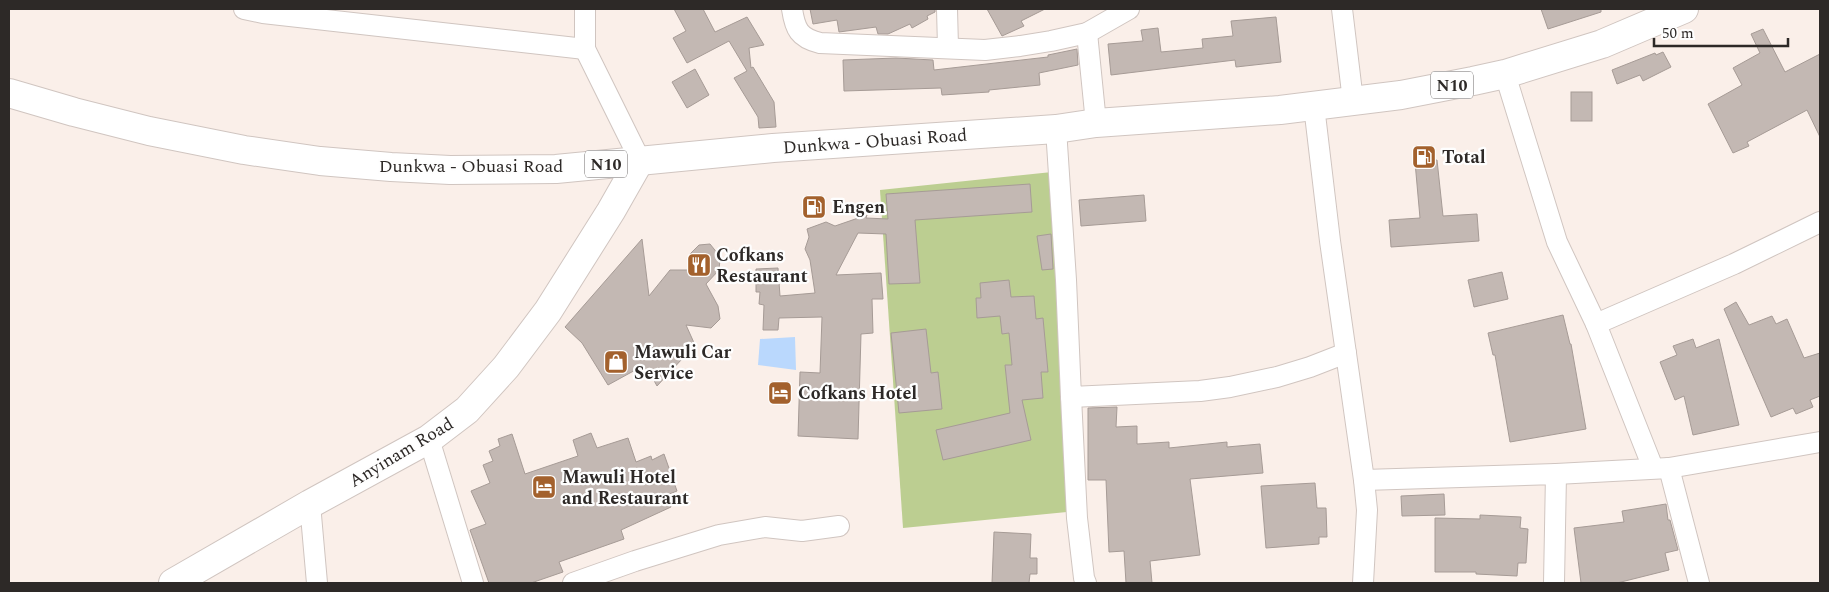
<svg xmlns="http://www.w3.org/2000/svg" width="1829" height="592" font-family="Spectral,serif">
<rect width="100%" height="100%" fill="#faefe9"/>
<polygon fill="#bcce91" points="1052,172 1077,511 903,528 880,190"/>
<polygon fill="#bad8fd" points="795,337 796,370 758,365 760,339"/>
<g fill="#c3b8b3" stroke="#a69b96">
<polygon points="674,9 703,9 715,32 747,17 764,45 749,48 751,68 753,67 774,102 776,127 759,128 758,117 734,78 747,71 729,41 687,63 673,38 686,31"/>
<polygon points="810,9 935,9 935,12 927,16 928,19 912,28 910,24 888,34 878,34 876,27 839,32 837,20 813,24"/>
<polygon points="987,9 1045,9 1021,21 1024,26 1002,36"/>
<polygon points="1541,9 1601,9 1601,12 1548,29"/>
<polygon points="1276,17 1281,62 1236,67 1235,60 1111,75 1108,44 1143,41 1141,30 1158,28 1161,52 1203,48 1202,39 1233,36 1231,21"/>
<polygon points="1763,29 1785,72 1820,54 1820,137 1807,110 1747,142 1749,146 1733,153 1708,104 1742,85 1733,68 1760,53 1751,34"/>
<polygon points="1077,49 1078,65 1039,73 1040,85 989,90 989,92 942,95 941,88 844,91 843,60 896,58 933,60 934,70 1048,57 1048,55"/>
<polygon points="1663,52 1671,67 1643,81 1640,75 1617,84 1612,70 1655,53 1656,55"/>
<polygon points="695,69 709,95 687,108 672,82"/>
<rect x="1571" y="92" width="21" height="29"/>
<polygon points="1437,160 1443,216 1477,214 1479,241 1391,247 1389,220 1420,218 1415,162"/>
<polygon points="1030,184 1032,212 915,220 920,283 889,284 886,234 858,233 836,275 881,273 883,299 872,299 873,333 861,334 858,439 798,436 800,372 820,373 822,317 779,318 778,330 763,330 764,305 759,304 760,292 756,292 756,269 778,268 780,296 815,293 810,260 805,249 809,237 807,229 826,222 835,226 867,215 866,218 888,219 886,194"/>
<polygon points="1144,195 1146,221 1081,226 1079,200"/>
<polygon points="1051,234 1053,269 1042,270 1037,236"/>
<polygon points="642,239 649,296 670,270 689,270 690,254 699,245 710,244 718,254 720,259 719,270 706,284 718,306 720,319 711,328 686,325 695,345 657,386 651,375 644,378 639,368 608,385 582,343 565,327"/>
<polygon points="1502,272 1508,299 1474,307 1468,280"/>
<polygon points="1009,280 1011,297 1034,296 1036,319 1043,318 1048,372 1041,372 1043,398 1022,400 1031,440 943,460 936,430 1010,413 1005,365 1012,365 1009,333 1002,334 1000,316 977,318 976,298 981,298 980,283"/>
<polygon points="1736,302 1749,325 1772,316 1776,324 1787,319 1804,358 1820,353 1820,396 1810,400 1813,407 1796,414 1793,408 1771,417 1724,309"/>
<polygon points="1563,315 1570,344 1571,344 1586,429 1510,442 1495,355 1493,355 1488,333"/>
<polygon points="926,329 931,373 938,372 942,409 899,413 891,333"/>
<polygon points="1693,339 1696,348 1719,339 1739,425 1693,435 1684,396 1675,400 1660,362 1677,355 1673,346"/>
<polygon points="1117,407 1116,427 1137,426 1137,444 1169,442 1169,448 1227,442 1227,447 1260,444 1263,473 1190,479 1200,555 1150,561 1152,583 1126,583 1124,551 1109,552 1106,480 1088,480 1088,408"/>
<polygon points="591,433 597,448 628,438 636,462 651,456 652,460 664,454 677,491 667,495 671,507 621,530 624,539 559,562 563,572 531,583 489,583 470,530 486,524 471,491 490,483 483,465 493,461 489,451 500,446 498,439 512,434 525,474 578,456 573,440"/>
<polygon points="1315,483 1317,508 1326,508 1327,537 1319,537 1319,544 1266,548 1261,486"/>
<polygon points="1444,494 1445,515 1402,516 1401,496"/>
<polygon points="1666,504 1668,520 1670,520 1678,550 1665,553 1669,570 1617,583 1581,583 1574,528 1624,522 1622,511"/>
<polygon points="1480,515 1521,517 1520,528 1528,529 1526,563 1518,563 1517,576 1476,574 1476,572 1435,572 1435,518 1480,519"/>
<polygon points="994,532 1031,534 1030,558 1037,558 1037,574 1030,574 1029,583 992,583"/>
</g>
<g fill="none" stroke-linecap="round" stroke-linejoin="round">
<defs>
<g id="street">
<polyline points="244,9 263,13 585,49"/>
<polyline points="585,9 585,49 640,160"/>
<path d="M792 9C795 29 799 38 820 43L985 50 1020 46 1051 41 1087 33 1129 9"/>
<polyline points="947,9 948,47"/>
<polyline points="1342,9 1353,101"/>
<polyline points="1087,33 1096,123"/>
<polyline points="1505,74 1557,242 1596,324 1653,468"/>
<polyline points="1314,106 1330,241 1364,480 1367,510 1363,583"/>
<polyline points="1056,129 1066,280 1071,397 1200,391 1230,387 1277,377 1310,367 1346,353"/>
<polyline points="1596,324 1734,264 1820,222"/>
<polyline points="1071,397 1077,518 1084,578 1086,583"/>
<polyline points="429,439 473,583"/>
<polyline points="1669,468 1699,583"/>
<polyline points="1556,474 1669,468 1820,442"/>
<polyline points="1364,480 1556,474 1554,583"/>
<polyline points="310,504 317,583"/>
<polyline points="573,583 635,561 719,535 765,527 802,531 839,526"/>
</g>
<polyline id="secondary" points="173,583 310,504 429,439 467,410 506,367 548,311 611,211 640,160"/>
<polyline id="primary" points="9,93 74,112 149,131 244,150 320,161 391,167 450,170 556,169 773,148 1056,129 1096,123 1280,110 1401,95 1473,81 1505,74 1602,44 1684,9"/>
</defs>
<use href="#street" stroke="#d0c5c0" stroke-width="22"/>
<use href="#secondary" stroke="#d0c5c0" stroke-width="30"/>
<use href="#primary" stroke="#d0c5c0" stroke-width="30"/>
<use href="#street" stroke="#fff" stroke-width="20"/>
<use href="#secondary" stroke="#fff" stroke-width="28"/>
<use href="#primary" stroke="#fff" stroke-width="28"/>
</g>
<defs>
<symbol id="fuel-square" viewBox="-11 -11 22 22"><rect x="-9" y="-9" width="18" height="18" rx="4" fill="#a3612d" stroke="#fefefe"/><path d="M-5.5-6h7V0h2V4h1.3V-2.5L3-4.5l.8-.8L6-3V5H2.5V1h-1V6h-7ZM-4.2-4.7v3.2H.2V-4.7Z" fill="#fff"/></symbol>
<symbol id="restaurant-square" viewBox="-11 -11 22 22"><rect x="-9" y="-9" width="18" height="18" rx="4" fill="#a3612d" stroke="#fefefe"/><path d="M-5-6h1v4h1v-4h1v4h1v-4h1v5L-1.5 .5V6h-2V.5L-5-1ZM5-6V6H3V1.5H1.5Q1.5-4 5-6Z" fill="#fff"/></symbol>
<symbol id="shop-square" viewBox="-11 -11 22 22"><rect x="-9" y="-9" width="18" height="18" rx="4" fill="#a3612d" stroke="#fefefe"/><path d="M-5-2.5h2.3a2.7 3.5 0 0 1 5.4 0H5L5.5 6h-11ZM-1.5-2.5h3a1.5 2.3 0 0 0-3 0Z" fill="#fff"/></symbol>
<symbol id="hotel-square" viewBox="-11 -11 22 22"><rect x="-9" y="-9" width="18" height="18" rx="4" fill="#a3612d" stroke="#fefefe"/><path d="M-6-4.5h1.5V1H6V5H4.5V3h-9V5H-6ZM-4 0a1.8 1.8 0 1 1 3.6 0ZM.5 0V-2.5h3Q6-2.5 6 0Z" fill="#fff"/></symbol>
</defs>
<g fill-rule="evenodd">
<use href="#fuel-square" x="1410" y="143" width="28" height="28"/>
<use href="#fuel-square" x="800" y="193" width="28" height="28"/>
<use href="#restaurant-square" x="685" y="251" width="28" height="28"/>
<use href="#shop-square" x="602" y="348" width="28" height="28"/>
<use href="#hotel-square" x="766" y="379" width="28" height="28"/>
<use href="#hotel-square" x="530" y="473" width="28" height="28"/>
</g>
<g text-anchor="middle" stroke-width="4.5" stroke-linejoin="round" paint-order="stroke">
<g fill="#fefefe" stroke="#6c6968" stroke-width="1">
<rect x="1431" y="71.5" width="42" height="27" rx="4"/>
<rect x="585" y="150.5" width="42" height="27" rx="4"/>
</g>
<g font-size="16" font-weight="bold" fill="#2d2927">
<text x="1452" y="91">N10</text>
<text x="606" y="170">N10</text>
</g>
<g font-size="18" fill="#2d2927" stroke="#fefefe">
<text transform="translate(875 141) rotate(-4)" y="6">Dunkwa - Obuasi Road</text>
<text x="471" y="172">Dunkwa - Obuasi Road</text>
<text transform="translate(401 452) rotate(-31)" y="6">Anyinam Road</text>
</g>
<g font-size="18" font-weight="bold" fill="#2d2927" stroke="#fefefe" text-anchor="start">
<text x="1442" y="163">Total</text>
<text x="832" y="213">Engen</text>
<text x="716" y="261">Cofkans<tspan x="716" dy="21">Restaurant</tspan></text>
<text x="634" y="358">Mawuli Car<tspan x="634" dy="21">Service</tspan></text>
<text x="798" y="399">Cofkans Hotel</text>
<text x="562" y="483">Mawuli Hotel<tspan x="562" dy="21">and Restaurant</tspan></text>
</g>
</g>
<rect width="1829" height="592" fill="none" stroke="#2d2927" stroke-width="20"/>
<path d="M1654 38v8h134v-8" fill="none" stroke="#2d2927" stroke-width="2.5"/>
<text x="1662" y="38" font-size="15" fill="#2d2927" stroke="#fefefe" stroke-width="4" paint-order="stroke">50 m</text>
</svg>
